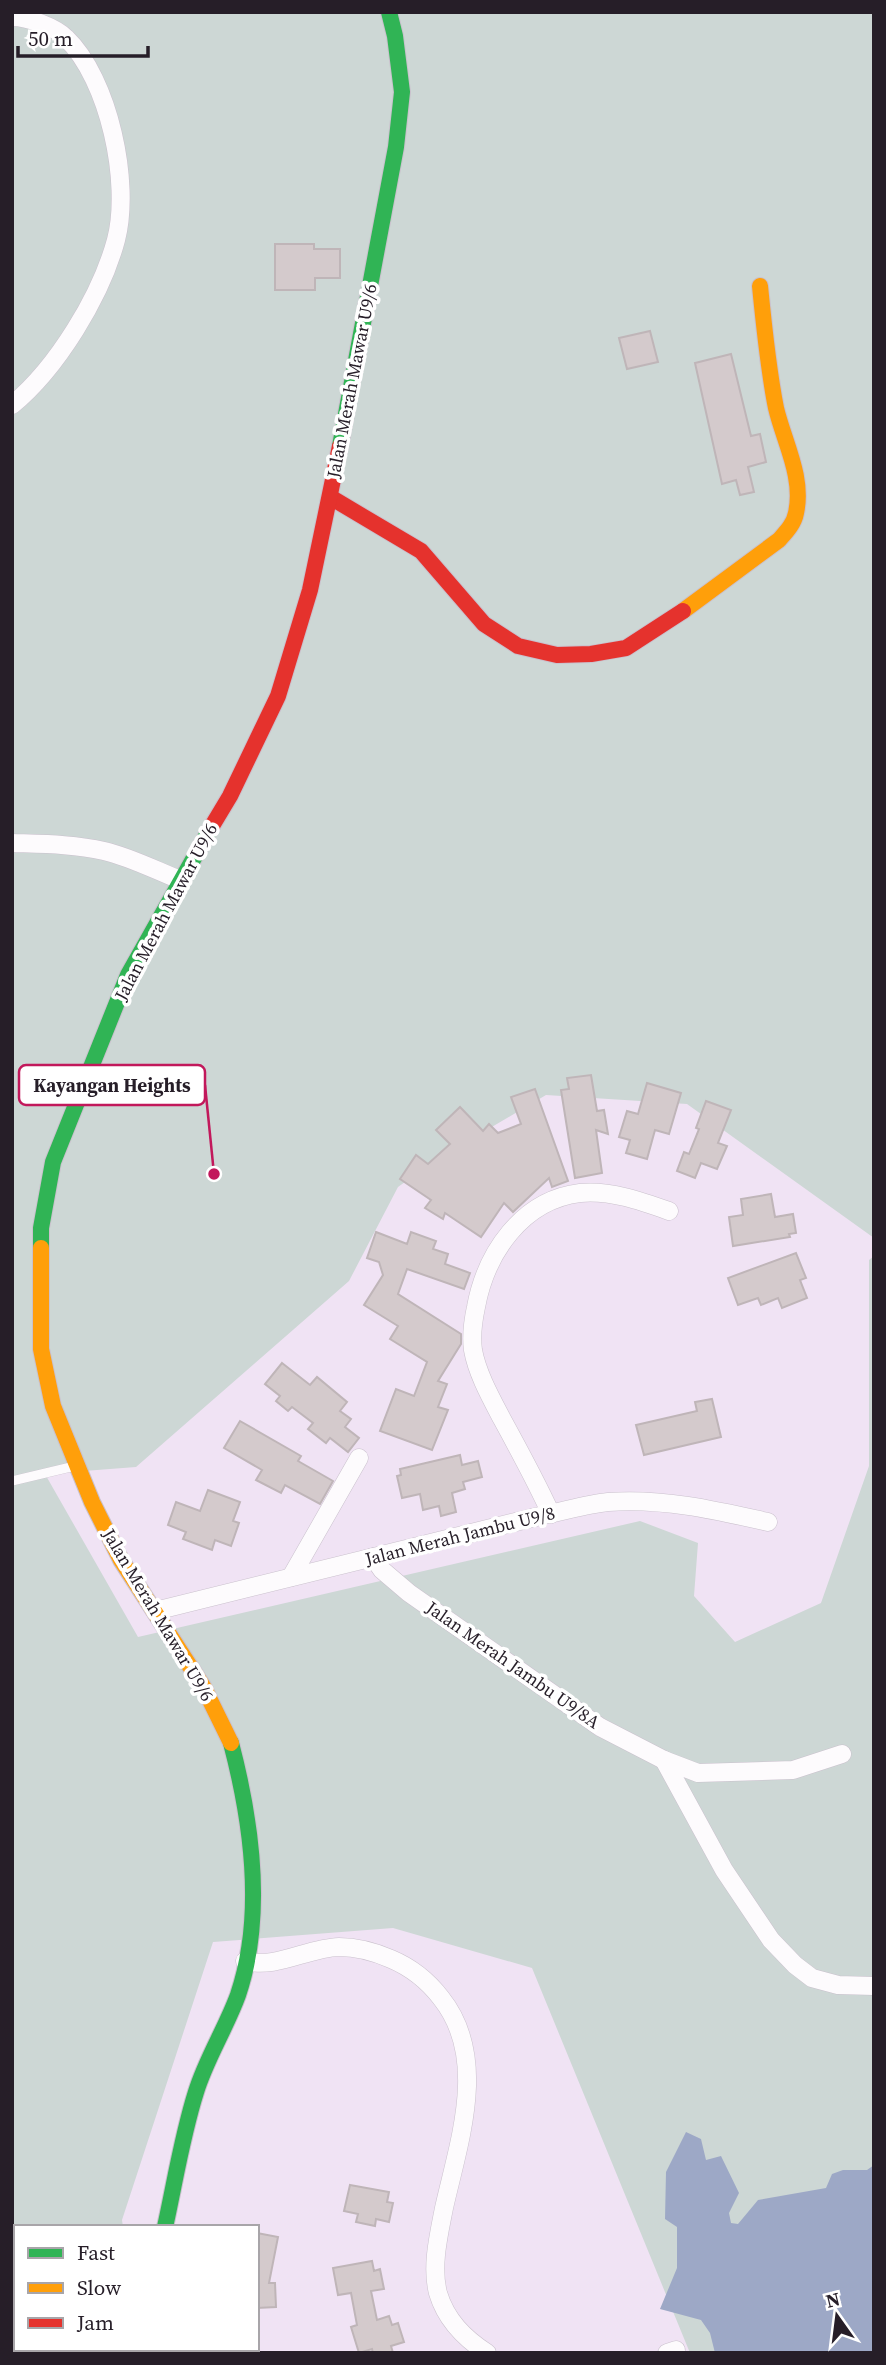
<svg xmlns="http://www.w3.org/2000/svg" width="886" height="2365" font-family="'Source Serif 4',serif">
<rect width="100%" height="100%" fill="#f0e3f4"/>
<polygon fill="#cdd7d5" points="12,12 874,12 874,1238 687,1104 546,1095 434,1161 398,1187 349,1281 136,1467 45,1474 138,1637 640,1521 698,1543 694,1596 735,1642 821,1603 869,1466 869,1260 874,1256 874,2353 690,2353 532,1968 393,1928 213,1942 122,2220 123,2227 16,2227 16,2349 139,2349 140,2353 12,2353"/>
<polygon fill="#9da8c6" points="686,2132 701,2139 706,2160 721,2156 739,2193 729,2213 731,2223 738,2224 758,2200 826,2188 832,2174 843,2170 867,2170 874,2165 874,2353 715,2353 710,2333 701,2320 660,2309 677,2268 677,2227 665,2219 666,2172"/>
<g fill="#d4cacc" stroke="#bfb5b8" stroke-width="2">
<polygon points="275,244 314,244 314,249 340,249 340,278 315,278 315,290 275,290"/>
<polygon points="650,331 658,362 627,369 619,338"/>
<polygon points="731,354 751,436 760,434 766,462 748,467 754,492 740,495 736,480 722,484 695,363"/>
<polygon points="591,1075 597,1111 604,1110 608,1134 596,1130 602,1173 575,1178 561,1090 569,1089 567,1078"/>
<polygon points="647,1083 681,1093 669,1134 655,1130 647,1159 626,1153 630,1140 619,1137 627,1111 638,1114"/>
<polygon points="535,1089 568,1181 552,1187 549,1178 513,1212 504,1203 481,1237 445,1213 443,1219 425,1208 431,1200 400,1179 416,1155 428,1164 450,1144 436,1130 460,1107 483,1131 489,1124 498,1133 521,1124 511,1097"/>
<polygon points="706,1101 731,1110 718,1143 727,1146 717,1169 701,1163 695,1178 677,1171 684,1152 689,1154 699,1129 696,1128"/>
<polygon points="771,1194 775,1217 793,1214 796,1233 789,1234 790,1237 733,1246 729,1217 743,1215 741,1199"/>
<polygon points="376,1232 407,1244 411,1232 436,1241 433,1249 448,1254 445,1264 470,1273 464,1289 407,1269 398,1294 461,1334 461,1344 438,1381 447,1384 438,1407 448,1410 432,1450 380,1431 396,1389 414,1396 427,1362 390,1339 398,1326 364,1305 383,1275 379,1262 367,1258"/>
<polygon points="796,1253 806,1278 800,1280 807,1298 782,1308 778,1298 761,1305 758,1298 738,1305 728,1278"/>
<polygon points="282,1363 310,1385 317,1377 347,1402 340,1411 351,1419 345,1427 359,1438 348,1452 330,1438 326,1443 308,1429 313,1423 292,1407 288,1411 276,1401 280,1396 265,1384"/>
<polygon points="712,1399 721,1437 644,1455 636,1425 697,1411 695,1402"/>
<polygon points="240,1421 301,1456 298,1461 333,1481 320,1504 285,1485 281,1493 256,1480 262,1470 224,1448"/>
<polygon points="460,1455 462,1465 478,1461 482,1477 463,1482 465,1489 452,1493 456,1512 441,1516 439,1506 423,1510 420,1494 402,1498 397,1476 401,1475 400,1469"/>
<polygon points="208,1490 240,1502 233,1521 239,1523 231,1546 215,1540 212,1550 183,1539 186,1532 168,1525 176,1502 200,1511"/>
<polygon points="350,2185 389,2192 387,2202 393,2203 389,2222 376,2219 375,2226 356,2222 358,2214 344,2211"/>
<polygon points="257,2233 278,2237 269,2283 275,2283 276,2307 257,2308"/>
<polygon points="372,2261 374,2271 380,2269 384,2289 371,2291 377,2320 389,2316 392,2325 398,2323 404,2342 391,2346 393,2353 373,2353 372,2349 359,2353 351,2327 357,2325 351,2293 338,2295 333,2268"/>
</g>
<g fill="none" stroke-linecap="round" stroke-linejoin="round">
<defs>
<polyline id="lane" points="12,1481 75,1466"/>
<g id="street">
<path d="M12 17C28 17 55 27 66 38 109 79 131 183 116 240 101 296 57 368 12 405"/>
<path d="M12 843C43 844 74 844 104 851 130 857 155 870 180 880"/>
<path d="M551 1514C536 1481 519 1450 502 1419 491 1398 477 1373 473 1350 471 1336 473 1321 476 1307 486 1253 522 1200 580 1193 610 1190 641 1201 669 1211"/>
<polyline points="373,1557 382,1570 409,1593 600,1727 664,1760 698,1773 793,1770 842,1754"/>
<polyline points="291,1577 359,1458"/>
<path d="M155 1611 544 1515C565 1511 587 1504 608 1502 663 1498 715 1510 768 1522"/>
<polyline points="664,1760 724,1870 771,1940 795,1965 812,1978 838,1985 874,1986"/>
<path d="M245 1961C277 1969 307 1948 339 1947 356 1947 375 1952 391 1959 410 1967 428 1981 441 1998 489 2058 459 2141 444 2208 439 2234 431 2266 438 2293 446 2320 464 2338 487 2353"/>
<polyline points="155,2349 156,2353"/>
<polyline points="667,2353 676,2350"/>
</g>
<g id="fast">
<polyline points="340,446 396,147 402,92 395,36 389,12"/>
<polyline points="41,1248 41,1228 53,1162 128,975 212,826"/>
<path d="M165 2227C175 2182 182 2136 196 2092 206 2059 226 2028 238 1995 265 1915 252 1823 231 1743"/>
</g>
<g id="slow">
<path d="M683 611 779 540C786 532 794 524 796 513 804 477 784 442 776 408 768 368 764 327 760 286"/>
<polyline points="41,1248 41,1349 53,1406 92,1502 121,1560 204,1688 231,1743"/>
</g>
<g id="jam">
<polyline points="330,497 421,551 484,624 518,646 557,655 591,654 626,648 683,611"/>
<polyline points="212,826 230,796 278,696 310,590 340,446"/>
</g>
</defs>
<use href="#lane" stroke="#cac1cd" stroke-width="10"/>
<use href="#street" stroke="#cac1cd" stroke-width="19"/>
<use href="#fast" stroke="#cac1cd" stroke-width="18"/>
<use href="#slow" stroke="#cac1cd" stroke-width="18"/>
<use href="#jam" stroke="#cac1cd" stroke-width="18"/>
<use href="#lane" stroke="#fdfbfd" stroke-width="9"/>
<use href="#street" stroke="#fdfbfd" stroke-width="18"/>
<use href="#fast" stroke="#30b455" stroke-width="16"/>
<use href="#slow" stroke="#ff9f0a" stroke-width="16"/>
<use href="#jam" stroke="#e5322d" stroke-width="16"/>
</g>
<g text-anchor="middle" stroke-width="7" stroke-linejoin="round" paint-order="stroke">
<g font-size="18" fill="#261e28" stroke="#fff">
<text transform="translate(352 381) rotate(-79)" y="6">Jalan Merah Mawar U9/6</text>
<text transform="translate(166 912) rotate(-62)" y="6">Jalan Merah Mawar U9/6</text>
<text transform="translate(460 1536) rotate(-14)" y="6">Jalan Merah Jambu U9/8</text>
<text transform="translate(158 1615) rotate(59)" y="6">Jalan Merah Mawar U9/6</text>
<text transform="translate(513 1665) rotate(35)" y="6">Jalan Merah Jambu U9/8A</text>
</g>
</g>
<path fill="none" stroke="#c2185b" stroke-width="2.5" d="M214 1174L205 1085"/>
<circle fill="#c2185b" stroke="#fff" stroke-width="2.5" cx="214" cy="1174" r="7"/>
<rect fill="#fff" stroke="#c2185b" stroke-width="2.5" x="19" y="1065" width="186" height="40" rx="7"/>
<g font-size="19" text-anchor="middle" font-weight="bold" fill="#261e28">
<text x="112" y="1092">Kayangan Heights</text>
</g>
<rect width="886" height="2365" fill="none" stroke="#261e28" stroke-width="28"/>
<rect x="14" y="2225" width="245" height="126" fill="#ffffff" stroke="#a8a5a9" stroke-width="2"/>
<rect x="28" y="2248" width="35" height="10" fill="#30b455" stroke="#a8a5a9" stroke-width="2"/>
<text x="77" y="2260" font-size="21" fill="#261e28">Fast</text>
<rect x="28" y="2283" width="35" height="10" fill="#ff9f0a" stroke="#a8a5a9" stroke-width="2"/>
<text x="77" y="2295" font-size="21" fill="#261e28">Slow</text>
<rect x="28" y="2318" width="35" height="10" fill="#e5322d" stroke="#a8a5a9" stroke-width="2"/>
<text x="77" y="2330" font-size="21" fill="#261e28">Jam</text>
<g transform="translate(837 2316) rotate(346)" stroke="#ffffff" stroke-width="5" paint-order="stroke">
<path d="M0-5L12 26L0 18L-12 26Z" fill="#261e28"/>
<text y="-10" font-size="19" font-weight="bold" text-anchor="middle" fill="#261e28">N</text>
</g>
<path d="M18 46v10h130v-10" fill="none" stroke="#261e28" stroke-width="3.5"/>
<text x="28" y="46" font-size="21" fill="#261e28" stroke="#ffffff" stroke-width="5" paint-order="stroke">50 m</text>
</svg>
